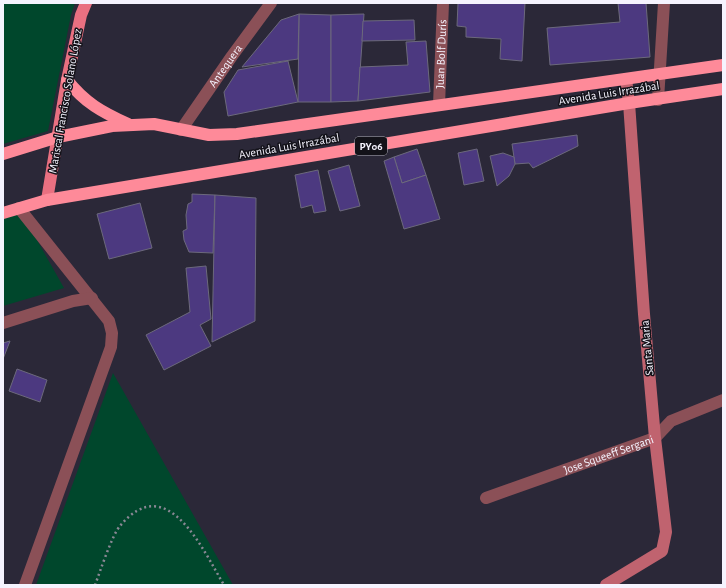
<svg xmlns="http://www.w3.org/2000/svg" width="726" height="588" font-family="'Alegreya Sans',sans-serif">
<rect width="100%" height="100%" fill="#2b2838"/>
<g fill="#00472c">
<polygon points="3,3 75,3 71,15 48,131 3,144"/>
<polygon points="19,208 64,288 3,306 3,214"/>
<polygon points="113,373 233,585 36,585"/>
</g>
<g fill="#4c3980" stroke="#6c697c">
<polygon points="458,3 525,3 522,61 500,59 501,39 466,37 466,27 457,26"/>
<polygon points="618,3 646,3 650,57 550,65 547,28 620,22"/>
<polygon points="299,14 331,15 331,102 298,102"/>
<polygon points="299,14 298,59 242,67 281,20"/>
<polygon points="364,14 358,101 331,102 331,15"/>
<polygon points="414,20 415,40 362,41 363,21"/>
<polygon points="426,41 430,92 358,101 360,67 408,65 406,42"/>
<polygon points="288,61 298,102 228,116 224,92 238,70"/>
<polygon points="577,135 578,146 533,168 529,163 515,164 512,144"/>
<polygon points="417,149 426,175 402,183 394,157"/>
<polygon points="477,149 484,181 464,185 458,153"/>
<polygon points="503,153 514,157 515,164 509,176 497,186 490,156"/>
<polygon points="394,157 402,183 426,175 440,219 404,229 384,161"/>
<polygon points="349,165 360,206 340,211 328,171"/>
<polygon points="318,170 326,211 314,213 312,205 301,208 295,175"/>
<polygon points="192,194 215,195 213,253 189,252 184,240 183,231 187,229 186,215 188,204 192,202"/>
<polygon points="215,195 256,198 255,321 212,342"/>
<polygon points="140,203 152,248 109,259 97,214"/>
<polygon points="206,266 211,319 200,325 211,346 164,370 146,335 190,312 186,268"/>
<polygon points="10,341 3,359 3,343"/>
<polygon points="17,369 47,380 40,402 9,391"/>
</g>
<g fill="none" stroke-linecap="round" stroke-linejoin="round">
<path stroke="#8a8895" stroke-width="2.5" stroke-dasharray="2 3" stroke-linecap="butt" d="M95 585C100 572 112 535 120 526 167 469 203 550 224 585"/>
<g stroke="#8b5057" stroke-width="12">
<polyline points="658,100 664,3"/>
<path id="s1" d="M439 105 443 3"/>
<path id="s2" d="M181 130 232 56 271 3"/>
<polyline points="19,208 109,321 112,333 111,347 25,585"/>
<polyline points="3,323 73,301 92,298"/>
<path id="s3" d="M486 498 655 438 671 421 723 400"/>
</g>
<polyline stroke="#c0636f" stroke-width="12" points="606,585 662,551 666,532 655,438 644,314 629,103 626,79"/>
<polyline stroke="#e97081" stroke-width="12" points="47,200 67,80 81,15 86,3"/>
<g stroke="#fe8a99" stroke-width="12">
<path d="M67 80C85 103 102 112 128 124"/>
<polyline points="3,154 58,137 112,126 154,124 209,135 237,134 723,65"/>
<polyline points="3,213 47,200 629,103 723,89"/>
</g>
</g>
<g text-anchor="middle" stroke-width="3" stroke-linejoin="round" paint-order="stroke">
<rect fill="#131219" stroke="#b1b0b9" stroke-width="1" x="355" y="137" width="32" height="18" rx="3"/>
<g font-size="11" font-weight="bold" fill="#f5f3fe">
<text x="371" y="150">PY06</text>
</g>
<g font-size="12" fill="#f5f3fe" stroke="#131219">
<text dy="4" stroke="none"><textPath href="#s1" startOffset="51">Juan Bolf Durís</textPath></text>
<text dy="4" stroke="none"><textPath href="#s2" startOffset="78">Antequera</textPath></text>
<text transform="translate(609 93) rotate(-9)" y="4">Avenida Luis Irrazábal</text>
<text transform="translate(65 101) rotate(-80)" y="4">Mariscal Francisco Solano López</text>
<text transform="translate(289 146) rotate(-10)" y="4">Avenida Luis Irrazábal</text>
<text transform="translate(647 348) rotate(-95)" y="4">Santa Maria</text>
<text dy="4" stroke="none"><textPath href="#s3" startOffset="130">Jose Squeeff Sergani</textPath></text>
</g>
</g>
<rect width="726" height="588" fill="none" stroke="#f5f3fe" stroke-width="8"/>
</svg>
